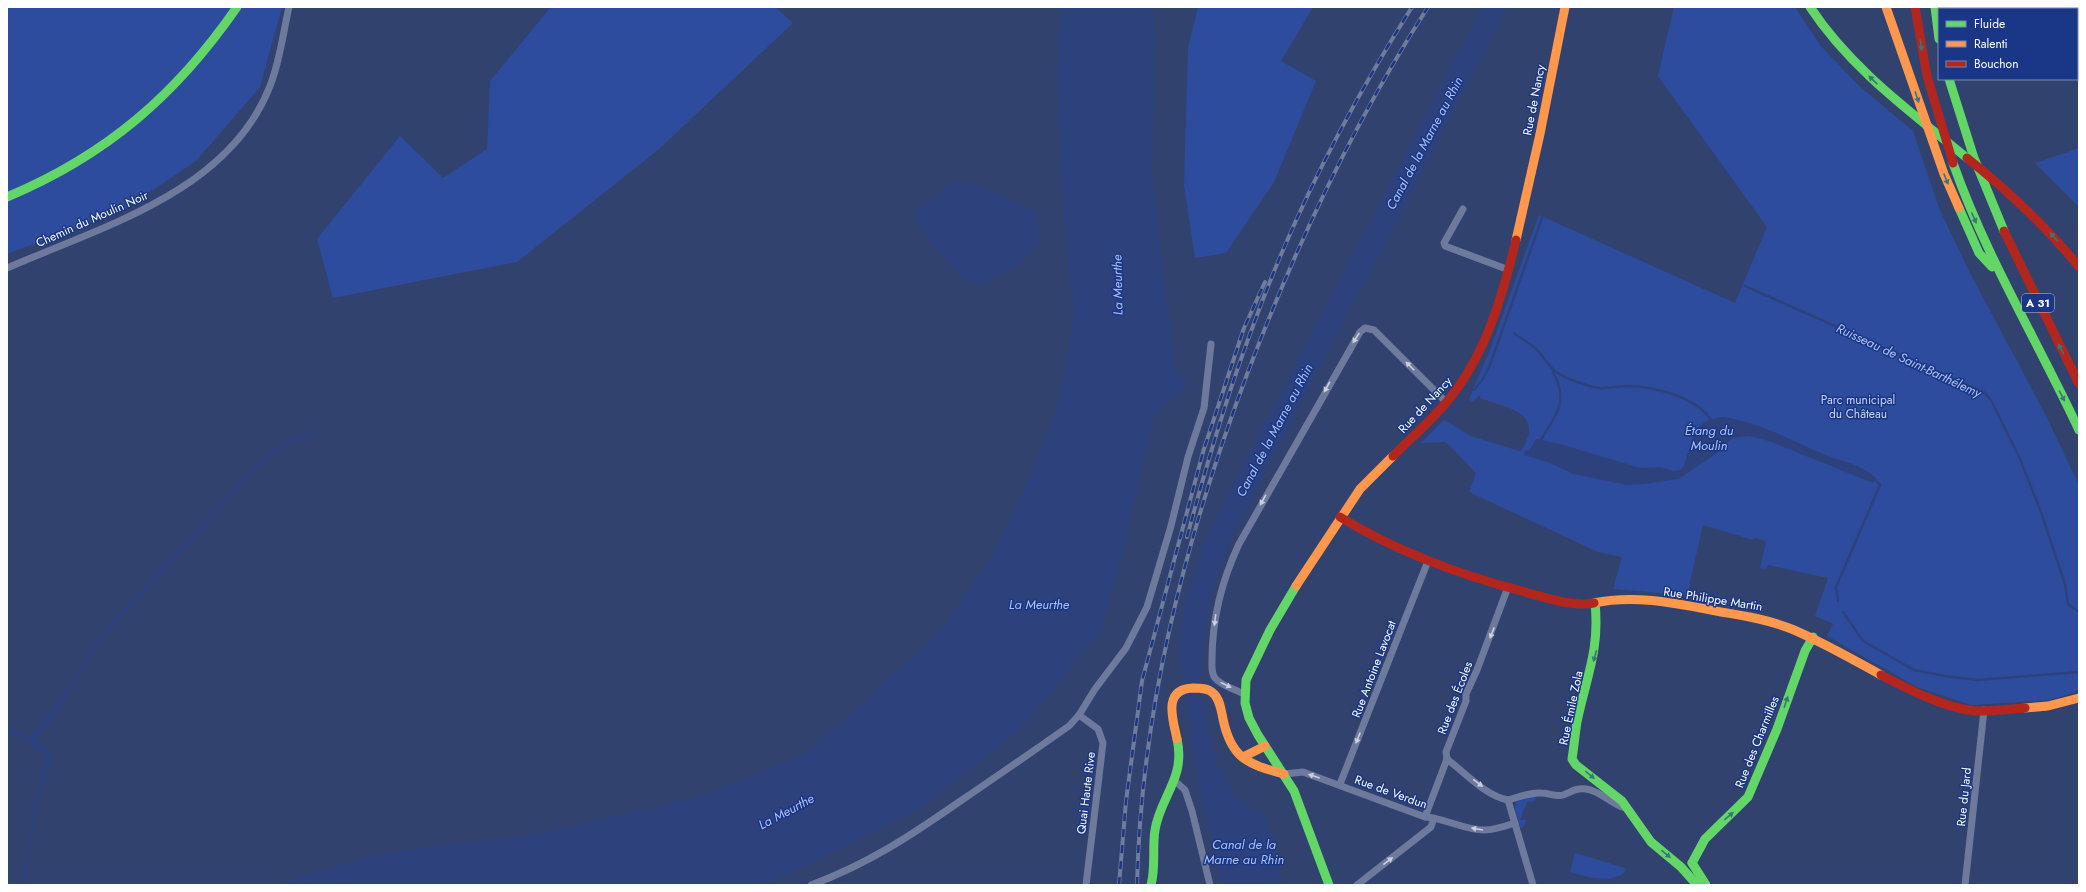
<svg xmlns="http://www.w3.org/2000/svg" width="2086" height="892" font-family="Jost,sans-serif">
<rect width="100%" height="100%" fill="#32426e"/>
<g fill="#2e4c9d">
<polygon points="7,7 282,7 260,87 196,161 122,211 7,254"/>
<polygon points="551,7 775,7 793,23 658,150 517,262 333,298 317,239 400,136 443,178 487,149 490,81"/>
<polygon points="1198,7 1313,7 1281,61 1316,81 1274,182 1226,253 1195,258 1184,185 1188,48"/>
<path d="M1674 7H1795L1820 45 1857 84 1913 131 1939 208 1969 271 2045 414 2079 485V691L2049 700 1971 705 1917 687 1827 636 1833 624 1815 616 1828 578 1768 565 1766 569 1760 568 1766 541 1754 538 1753 540 1703 525 1687 595 1613 589 1622 557 1598 552 1469 492 1476 473 1446 442 1421 443 1444 420 1471 436 1516 450 1521 451C1546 412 1507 408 1480 398V395L1472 402 1469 399 1490 350 1539 215 1735 303 1767 227 1658 76Z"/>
<polygon points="1956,7 2079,7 2079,79 2077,78 2077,9 1956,9"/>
<polygon points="2079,148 2079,207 2035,163"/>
<polygon points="1534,796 1536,797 1535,801 1527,802 1520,820 1527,820 1522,828 1520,826 1515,810 1516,802"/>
<path d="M1575 853 1625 868 1626 870C1615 886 1584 876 1570 872Z"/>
</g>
<g fill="#2d427d">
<polygon points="1061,7 1154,7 1152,177 1176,377 1186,374 1185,388 1155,413 1125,542 1101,630 1020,729 919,809 788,875 756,885 274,885 379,854 537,834 701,797 807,753 936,636 990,560 1025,488 1059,403 1074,316 1063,207 1057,71"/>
<path d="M1482 7H1508L1231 538C1213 581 1202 626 1201 673 1200 704 1211 736 1218 766L1219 769H1222C1234 800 1236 799 1265 815L1282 885H1222L1197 776 1184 677 1179 660 1183 614 1192 580 1203 544 1243 465Z"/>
<path d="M952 181C967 178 1023 205 1038 214L1040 241 1021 263 979 285 967 280 956 271 922 232 916 222 917 212Z"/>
<path d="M1723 417C1760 422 1792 441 1826 455 1843 462 1863 465 1876 478L1873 483 1769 441 1749 436 1733 438 1717 453 1679 479 1645 484 1627 485 1573 474 1550 463 1524 455 1525 450 1529 451 1536 439 1564 445 1640 468 1660 467 1674 471 1680 470C1684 467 1685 463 1686 459 1695 435 1692 421 1723 417Z"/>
<path d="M312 432 314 437 286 446 262 465 241 486 109 632 94 651 59 710 36 741 53 752 35 817 29 850 26 885H22L34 804 42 780 39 778C40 773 44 768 45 763 46 749 17 737 7 732V726L29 738 71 684 91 648 106 629 238 483C263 456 276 444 312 432Z"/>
</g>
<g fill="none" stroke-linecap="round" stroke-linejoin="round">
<g stroke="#2d427d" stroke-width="2.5">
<polyline points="1745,286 1985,393 1991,400 2020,459 2041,512 2065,584 2068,604 2079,612"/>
<path d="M1514 333C1520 338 1528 342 1534 347 1547 359 1549 371 1567 378 1578 382 1588 387 1599 388 1608 389 1618 386 1627 386 1656 387 1695 396 1712 421"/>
<polyline points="1474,390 1483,379 1490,365 1542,218"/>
<polyline points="1446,417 1448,419 1463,403"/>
<path d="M1541 440C1557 412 1569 403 1553 372"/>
<polyline points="1838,601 1836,587 1880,485 1874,478"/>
<polyline points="1843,612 1863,641 1914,670 1945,676 1977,680 2079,672"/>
</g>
<g stroke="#6e7a9c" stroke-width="7">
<polyline points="1463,209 1444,243 1445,246 1509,270"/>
<path d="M7 268C101 227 229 192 270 86 280 61 283 33 289 7"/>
<path d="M1244 694C1235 689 1221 686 1215 678 1211 673 1212 666 1212 660 1212 619 1222 580 1239 544L1360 332 1365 328 1374 330 1446 402"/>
<polyline points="1079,715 1098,729 1103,743 1086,885"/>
<path d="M1447 759C1465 773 1486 796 1508 800 1519 797 1531 792 1541 793 1549 793 1556 797 1563 795 1572 792 1574 788 1586 789 1601 791 1611 804 1625 808"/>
<path d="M1284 774 1303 772 1425 817C1445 818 1464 830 1484 830 1494 830 1506 826 1515 823"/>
<polyline points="1174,780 1185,790 1192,811 1210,885"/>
<polyline points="1340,784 1428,561"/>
<polyline points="1508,800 1533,885"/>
<polyline points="1425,817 1447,759 1446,752 1466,701 1466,694 1477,670 1508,587"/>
<path d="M811 885C868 864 910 836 959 802 996 777 1032 752 1069 726L1079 715 1095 689 1126 648 1147 607 1171 526 1188 457 1204 408 1211 344"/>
<polyline points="1357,885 1431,827 1434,818"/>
<polyline points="1965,885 1984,710"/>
</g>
<g stroke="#63d668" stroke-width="9">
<path d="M1810 7C1851 69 1911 112 1967 158"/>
<polyline points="1935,7 1939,39"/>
<polyline points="1949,79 1974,158 2004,231"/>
<path d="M1953 163C1986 257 2037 340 2079 430"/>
<path d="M7 197C107 155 176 95 237 7"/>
<polyline points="1959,208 1979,253 1992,267"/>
<polyline points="1296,586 1270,630 1246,680 1245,703 1249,718 1258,735 1294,791 1329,885"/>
<path d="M1595 603C1600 650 1586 678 1577 722 1575 734 1574 747 1572 759L1576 765 1622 801 1651 842 1681 867 1697 885"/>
<polyline points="1692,863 1705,839 1748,797 1777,729 1805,651 1813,637"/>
<polyline points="1692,863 1706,885"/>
<path d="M1151 885C1156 867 1152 848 1155 830 1160 797 1186 778 1177 739"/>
</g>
<g stroke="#ff974d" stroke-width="9">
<polyline points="1886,7 1944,174 1959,208"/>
<polyline points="1516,240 1540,134 1565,7"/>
<polyline points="1296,586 1360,489 1393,456"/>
<path d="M1594 603C1636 594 1679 604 1721 612 1746 616 1770 620 1794 630 1824 643 1852 659 1881 675"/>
<polyline points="2025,708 2048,706 2079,698"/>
<path d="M1177 739C1173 720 1162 689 1193 688 1200 688 1208 688 1213 693 1220 699 1221 710 1223 719 1231 758 1247 764 1284 774"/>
<polyline points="1243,757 1265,746"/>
</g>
<g stroke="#b3261e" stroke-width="9">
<polyline points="1915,7 1927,76 1953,163"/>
<path d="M1967 158C2008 191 2046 226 2079 267"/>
<polyline points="2004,231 2079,384"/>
<path d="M1393 456C1413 436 1436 417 1453 394 1487 350 1503 294 1516 240"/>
<path d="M1340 517C1397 552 1460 575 1525 592 1548 598 1571 607 1594 603"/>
<path d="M1881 675C1908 689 1948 710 1979 711 1994 711 2010 709 2025 708"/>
</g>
<defs>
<g id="rail">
<path d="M1187 537C1206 466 1227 395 1253 326 1293 215 1349 107 1412 7"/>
<polyline points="1119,885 1126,801 1142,681 1203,452 1244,328 1265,282"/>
<path d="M1137 885C1141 710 1185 540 1246 377 1295 247 1353 124 1428 7"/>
</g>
</defs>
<use href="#rail" stroke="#6f7c9b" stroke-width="4"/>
<use href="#rail" stroke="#1a3686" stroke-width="2.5" stroke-dasharray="8" stroke-linecap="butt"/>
</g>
<defs><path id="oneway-solid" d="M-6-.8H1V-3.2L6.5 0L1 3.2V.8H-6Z"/></defs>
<g fill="#37767a">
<use href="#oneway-solid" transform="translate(1921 45) rotate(80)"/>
<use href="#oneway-solid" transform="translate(1873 80) rotate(-137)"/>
<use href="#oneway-solid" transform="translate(1917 97) rotate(71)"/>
<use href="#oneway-solid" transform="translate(1946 179) rotate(68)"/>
<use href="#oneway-solid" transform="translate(1974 218) rotate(66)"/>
<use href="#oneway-solid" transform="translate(2054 237) rotate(-131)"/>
<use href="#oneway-solid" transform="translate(2061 349) rotate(-117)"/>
<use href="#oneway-solid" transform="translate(2062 396) rotate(62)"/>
<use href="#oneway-solid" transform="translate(1595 656) rotate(105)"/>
<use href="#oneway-solid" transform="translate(1786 702) rotate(-71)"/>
<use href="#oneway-solid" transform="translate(1590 775) rotate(39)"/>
<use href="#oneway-solid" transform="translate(1729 816) rotate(-41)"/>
<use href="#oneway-solid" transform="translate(1666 854) rotate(39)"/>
</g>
<g fill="#ccd0dc">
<use href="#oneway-solid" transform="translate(1356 338) rotate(123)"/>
<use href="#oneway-solid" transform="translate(1410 366) rotate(-135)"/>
<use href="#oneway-solid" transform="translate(1327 387) rotate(119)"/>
<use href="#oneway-solid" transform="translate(1263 500) rotate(119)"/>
<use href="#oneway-solid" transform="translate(1215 620) rotate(97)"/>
<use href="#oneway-solid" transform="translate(1492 633) rotate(111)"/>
<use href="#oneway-solid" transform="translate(1226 685) rotate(26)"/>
<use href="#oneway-solid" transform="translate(1358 738) rotate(112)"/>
<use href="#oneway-solid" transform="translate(1314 776) rotate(-161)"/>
<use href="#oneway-solid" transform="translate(1478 783) rotate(38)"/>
<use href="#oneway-solid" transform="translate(1477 829) rotate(-170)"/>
<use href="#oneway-solid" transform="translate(1388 861) rotate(-38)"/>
</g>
<g text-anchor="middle" stroke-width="3" stroke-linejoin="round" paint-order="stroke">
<rect fill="#1a3686" stroke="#bac3db" stroke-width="1" x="2022" y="294" width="32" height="18" rx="3"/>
<g font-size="11" font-weight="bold" fill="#fff">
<text x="2038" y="307">A 31</text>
</g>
<g font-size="12" fill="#fff" stroke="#1a3686">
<text transform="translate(1534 100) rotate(-79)" y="4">Rue de Nancy</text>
<text transform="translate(92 219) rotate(-24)" y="4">Chemin du Moulin Noir</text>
<text transform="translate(1425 405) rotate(-47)" y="4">Rue de Nancy</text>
<text transform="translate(1713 599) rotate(9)" y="4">Rue Philippe Martin</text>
<text transform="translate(1374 669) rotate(-69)" y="4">Rue Antoine Lavocat</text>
<text transform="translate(1455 698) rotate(-69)" y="4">Rue des Écoles</text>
<text transform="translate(1571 708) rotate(-78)" y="4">Rue Émile Zola</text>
<text transform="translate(1757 742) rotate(-68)" y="4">Rue des Charmilles</text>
<text transform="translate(1391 792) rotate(20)" y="4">Rue de Verdun</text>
<text transform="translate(1086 793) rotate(-83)" y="4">Quai Haute Rive</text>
<text transform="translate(1964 797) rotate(-84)" y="4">Rue du Jard</text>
</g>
<g font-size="12" fill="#c6d4f9" stroke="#1a3686">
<text x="1858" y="404">Parc municipal<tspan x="1858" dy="14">du Château</tspan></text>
</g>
<g font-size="13" font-style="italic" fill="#adc1f4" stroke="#1a3686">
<text transform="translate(1424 143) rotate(-62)" y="5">Canal de la Marne au Rhin</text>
<text transform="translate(1117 285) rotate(-91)" y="5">La Meurthe</text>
<text transform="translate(1909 360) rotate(25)" y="5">Ruisseau de Saint-Barthélemy</text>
<text transform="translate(1274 430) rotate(-62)" y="5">Canal de la Marne au Rhin</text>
<text x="1709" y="435">Étang du<tspan x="1709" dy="15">Moulin</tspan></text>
<text x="1039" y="609">La Meurthe</text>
<text transform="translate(786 811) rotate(-28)" y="5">La Meurthe</text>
<text x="1244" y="849">Canal de la<tspan x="1244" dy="15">Marne au Rhin</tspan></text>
</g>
</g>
<rect width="2086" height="892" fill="none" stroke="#ffffff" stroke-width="16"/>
<rect x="1938" y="8" width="140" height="72" fill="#1a3686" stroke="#7686b6"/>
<rect x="1946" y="21" width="20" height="6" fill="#63d668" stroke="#7686b6"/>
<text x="1974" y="28" font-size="12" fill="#ffffff">Fluide</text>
<rect x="1946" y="41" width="20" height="6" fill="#ff974d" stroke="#7686b6"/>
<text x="1974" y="48" font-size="12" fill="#ffffff">Ralenti</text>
<rect x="1946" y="61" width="20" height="6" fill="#b3261e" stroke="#7686b6"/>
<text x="1974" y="68" font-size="12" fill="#ffffff">Bouchon</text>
</svg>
